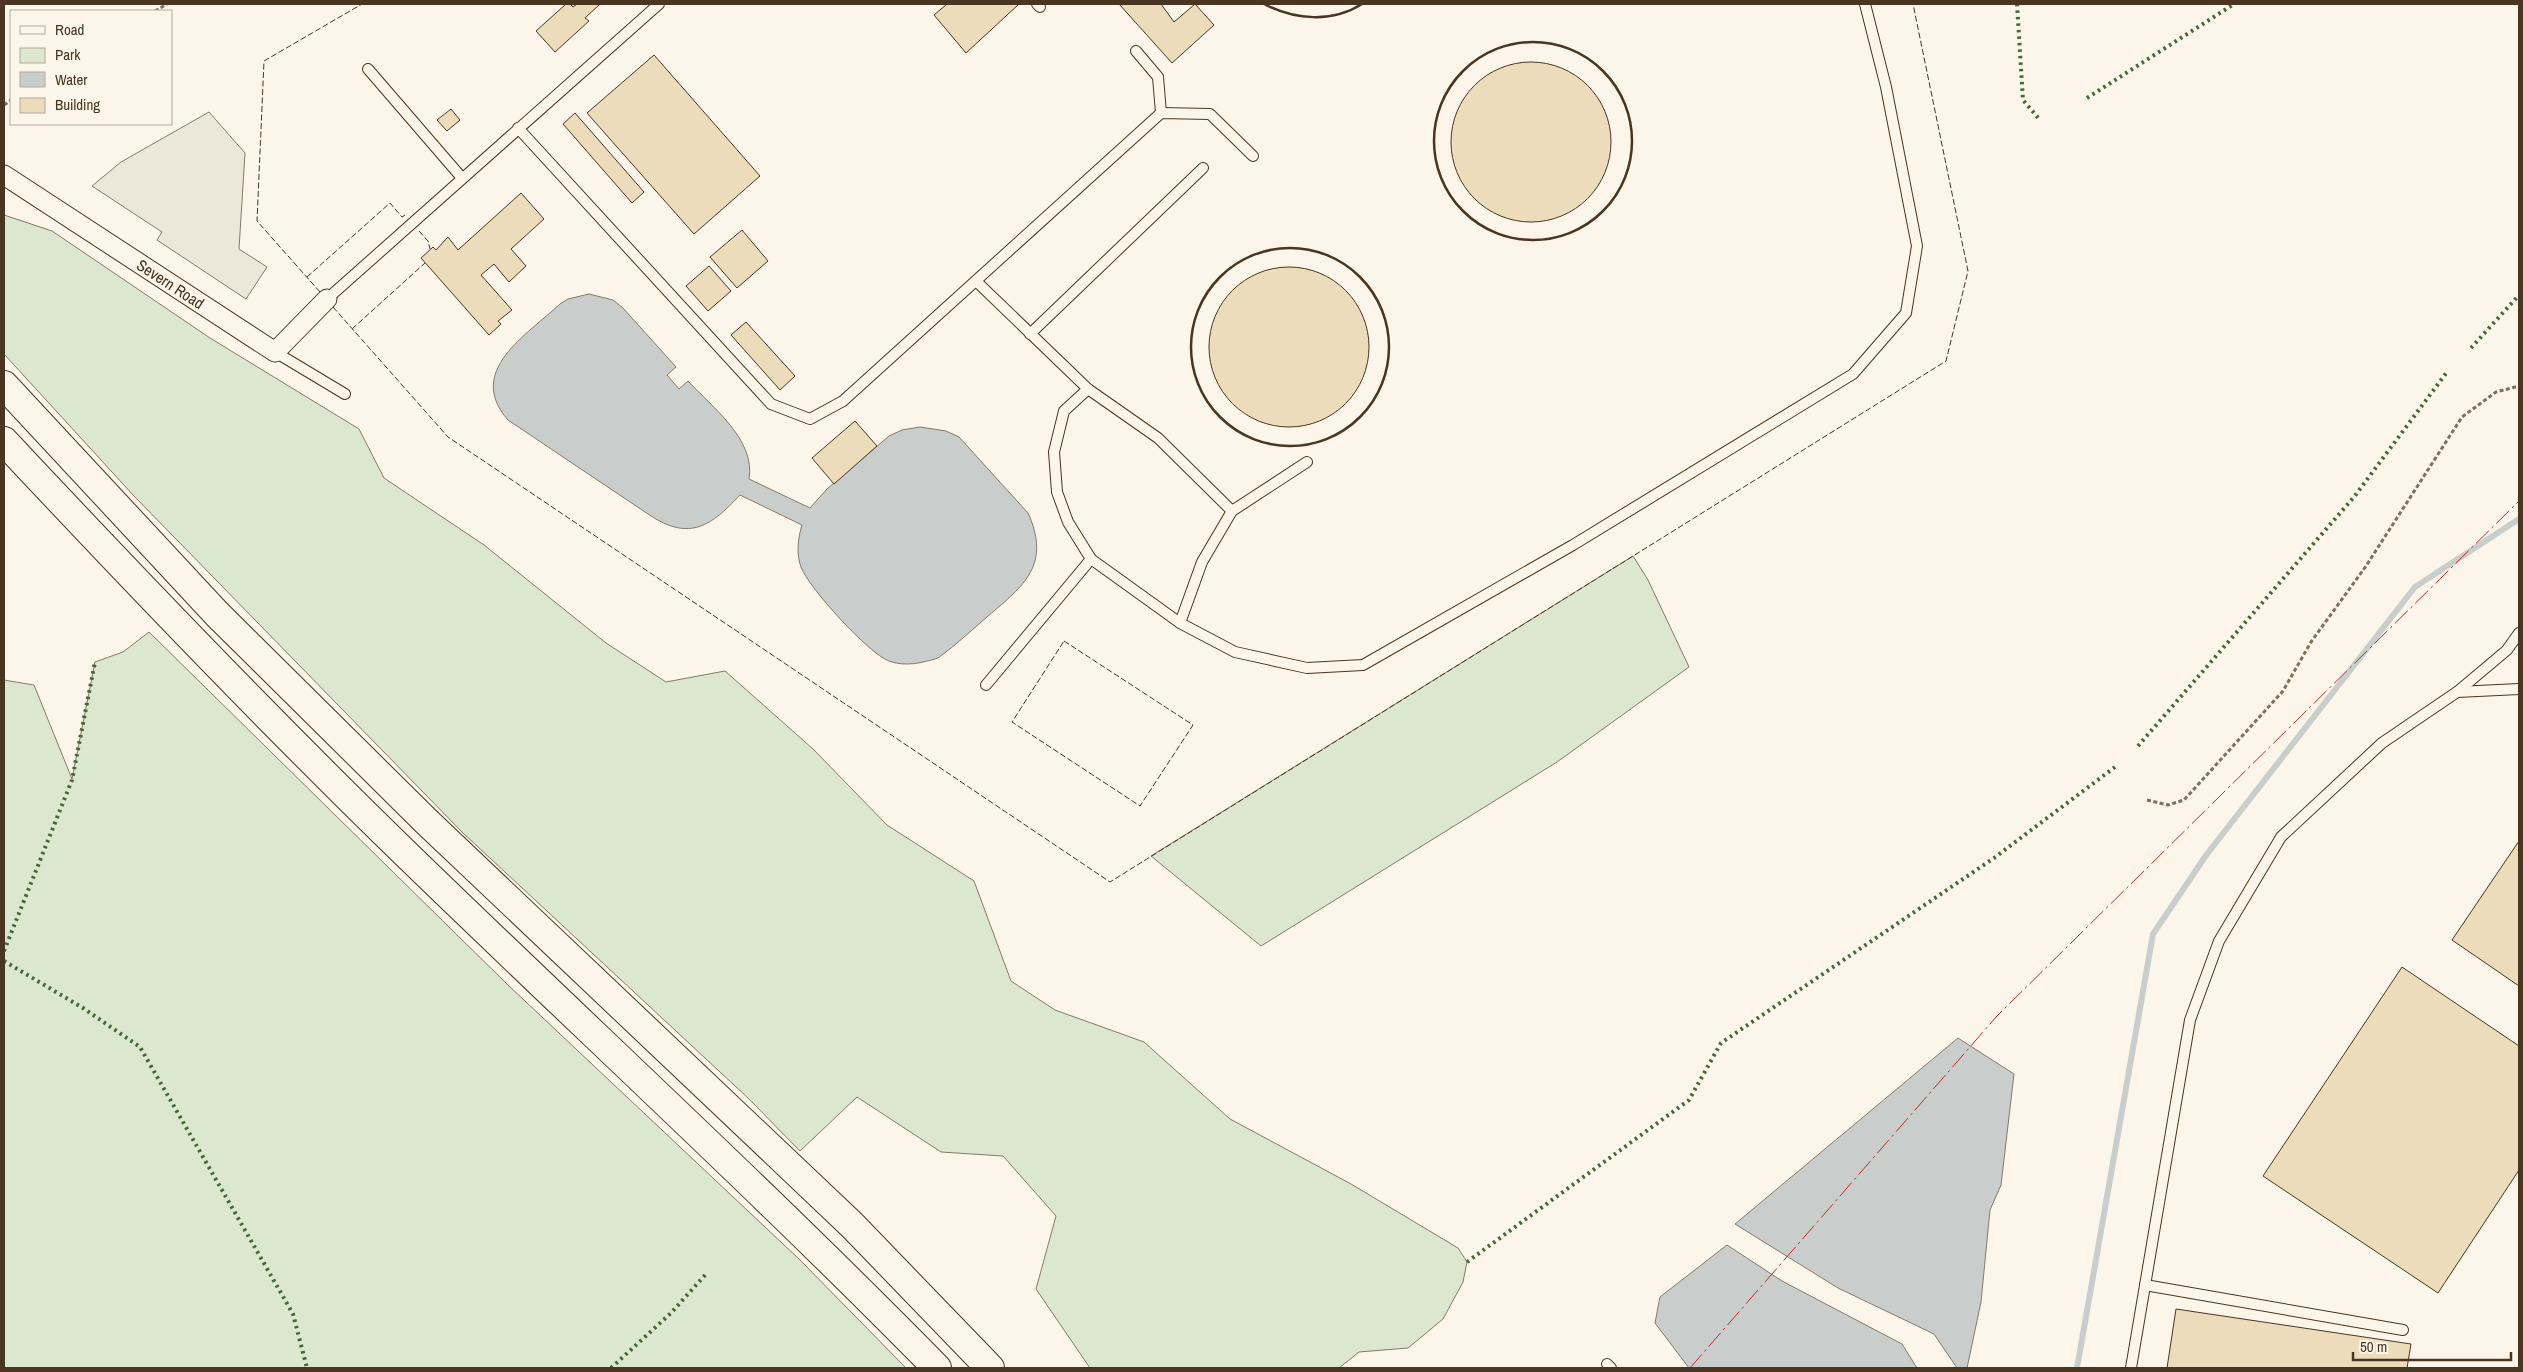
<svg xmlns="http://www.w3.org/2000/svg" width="2523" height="1372" font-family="'Archivo Narrow',sans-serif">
<rect width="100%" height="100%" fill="#fbf6e9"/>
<g fill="#dce7d0" stroke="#887966">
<polygon points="4,215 52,231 210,338 359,429 384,478 484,545 606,643 666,682 725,671 813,749 887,825 974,881 1011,981 1055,1010 1144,1042 1230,1119 1351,1184 1458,1248 1467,1262 1463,1282 1443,1319 1408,1348 1359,1352 1339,1368 1090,1368 1036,1289 1056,1216 1003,1156 941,1152 857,1097 800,1151 748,1098 463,833 134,496 4,354"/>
<polygon points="1633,556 1648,580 1689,667 1557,762 1261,946 1151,856"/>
<polygon points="149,632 508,985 800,1260 906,1368 4,1368 4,680 34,685 72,779 95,662 123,652"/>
</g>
<polygon fill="#ede7d9" stroke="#887966" points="209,112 245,153 239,249 267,267 246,299 157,240 162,232 92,186 121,162"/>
<g fill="#c9cecd" stroke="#887966">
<path d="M589 294 613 300 623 308 676 367 667 375 679 389 688 381C712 407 756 440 749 479L810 508 827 489 889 436 902 430 920 427 946 431 959 437 1028 513C1051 564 1025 585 988 616 972 630 956 645 938 658 922 663 905 667 889 661 869 654 808 587 801 567 796 554 798 538 802 525L740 495C711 526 690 541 651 516L508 420C465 371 527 335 560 304L568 299Z"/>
<polygon points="1958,1038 2014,1074 2001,1185 1990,1210 1981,1302 1967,1368 1957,1368 1934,1334 1838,1288 1735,1224"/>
<polygon points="1727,1245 1782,1281 1902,1344 1917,1368 1689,1368 1655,1323 1660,1297"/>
</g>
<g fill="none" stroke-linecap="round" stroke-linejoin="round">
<polyline stroke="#c9cecd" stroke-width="6" points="2077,1368 2153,934 2207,854 2415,587 2519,519"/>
</g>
<g fill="#ecdcbc" stroke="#4a3520">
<polygon points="566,4 570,4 573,7 577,4 600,4 585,18 589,21 555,52 536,31"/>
<polygon points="947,4 1019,4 966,53 934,15"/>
<polygon points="1119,4 1161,4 1174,22 1195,4 1214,25 1172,63"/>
<polygon points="654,55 760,176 694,234 587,113"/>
<circle cx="1531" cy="142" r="80"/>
<polygon points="451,109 460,120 447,131 437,120"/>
<polygon points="575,113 644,192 632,203 563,124"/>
<polygon points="521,193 544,219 511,249 526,266 509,282 494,264 481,275 512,310 498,321 501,324 489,335 421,258 433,247 436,250 448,237 458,250"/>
<polygon points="742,230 768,261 737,288 710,257"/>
<polygon points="709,266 731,291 708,311 686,286"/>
<circle cx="1289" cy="347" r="80"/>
<polygon points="746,322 795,376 780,390 731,335"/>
<polygon points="855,421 877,446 834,484 812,458"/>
<polygon points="2519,841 2519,986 2452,940"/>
<polygon points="2402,967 2519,1046 2519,1170 2438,1293 2263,1176"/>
<polygon points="2176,1309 2411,1344 2407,1368 2167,1368"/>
</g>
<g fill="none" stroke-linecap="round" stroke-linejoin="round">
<defs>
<g id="service">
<polyline points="1037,4 1040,7"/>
<polyline points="1136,51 1158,77 1161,113"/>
<polyline points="368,69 462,178"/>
<polyline points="518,128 771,404 810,419 843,401 1161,113 1210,114 1253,156"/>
<polyline points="977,282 1088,389 1158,438 1232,511"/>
<polyline points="327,299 659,4"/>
<polyline points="1030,334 1203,168"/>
<polyline points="275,352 345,394"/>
<polyline points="1088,389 1064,411 1054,452 1057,492 1068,522 1091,559 1180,623 1235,652 1307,668 1363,665 1573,545 1853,374 1906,313 1917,246 1886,87 1865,4"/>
<polyline points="1180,623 1202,562 1232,511 1307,462"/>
<polyline points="986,685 1091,559"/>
<polyline points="2457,692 2519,689"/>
<polyline points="2145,1285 2403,1330"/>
<polyline points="1607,1364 1611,1368"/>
<polyline points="2131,1368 2190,1020 2219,941 2281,837 2382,743 2457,692 2507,650 2519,633"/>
</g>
<g id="minor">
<path id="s1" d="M4 175 275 352 327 299"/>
</g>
<g id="motorway">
<polyline points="4,385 217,614 427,822 852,1225 990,1368"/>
<path d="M4 441C135 581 268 720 405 853 582 1025 764 1192 937 1368"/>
</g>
</defs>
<use href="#service" stroke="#4a3520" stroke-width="12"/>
<use href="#minor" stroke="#4a3520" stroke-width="21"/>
<use href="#motorway" stroke="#4a3520" stroke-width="30"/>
<g stroke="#7f6f5c" stroke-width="3" stroke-dasharray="4 2.5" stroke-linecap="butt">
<polyline points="155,11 167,4"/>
<polyline points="4,105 11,100"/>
<polyline points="2147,800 2168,805 2184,800 2283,691 2311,642 2366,566 2462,417 2496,392 2519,386"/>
</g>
<use href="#service" stroke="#fbf6e9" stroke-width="10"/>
<use href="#minor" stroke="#fbf6e9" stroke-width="19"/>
<use href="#motorway" stroke="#fbf6e9" stroke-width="28"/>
<g stroke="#436837" stroke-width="4" stroke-dasharray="2.5 4" stroke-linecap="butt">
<polyline points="2017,4 2023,100 2040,120"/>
<polyline points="2087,98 2234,4"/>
<polyline points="2471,348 2519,295"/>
<polyline points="2138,746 2354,497 2447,372"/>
<polyline points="4,951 72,780 95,662"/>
<polyline points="4,961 83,1008 140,1047 293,1314 307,1368"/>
<polyline points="1467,1262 1689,1100 1721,1043 1994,858 2115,767"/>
<polyline points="611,1368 671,1313 706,1274"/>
</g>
<g stroke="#4a3520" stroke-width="1" stroke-dasharray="6 2.5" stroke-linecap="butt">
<polyline points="419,231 428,241 430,249"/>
<polyline points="307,277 390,203 402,217 405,215"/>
<polyline points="320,292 257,221 264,61 362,4"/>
<polyline points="333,307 448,437 1110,882 1946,361 1968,271 1913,4"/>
<polyline points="352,329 425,263"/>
<polygon points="1064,641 1193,725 1140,806 1012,722"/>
</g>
<g stroke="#4a3520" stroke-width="2.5">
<path d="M1264 4C1295 20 1332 23 1362 4"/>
<circle cx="1533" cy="141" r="99"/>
<circle cx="1290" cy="347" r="99"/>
</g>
<polyline stroke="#c62828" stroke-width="1" stroke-dasharray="18 4 2.5 4" stroke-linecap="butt" points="1690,1368 1997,1016 2519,501"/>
</g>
<g text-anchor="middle" stroke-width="4" stroke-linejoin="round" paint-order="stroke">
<g font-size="16" fill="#4a3520" stroke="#fbf6e9">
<text dy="6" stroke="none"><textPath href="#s1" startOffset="199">Severn Road</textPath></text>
</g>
</g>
<rect width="2523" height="1372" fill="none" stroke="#4a3520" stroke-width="10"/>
<rect x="10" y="10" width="162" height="115" fill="#fbf6e9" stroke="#b4a999"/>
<rect x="20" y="26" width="25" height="8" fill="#fbf6e9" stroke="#b4a999"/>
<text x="55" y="35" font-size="15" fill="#4a3520">Road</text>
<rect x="20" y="48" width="25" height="15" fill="#dce7d0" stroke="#b4a999"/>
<text x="55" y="60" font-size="15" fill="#4a3520">Park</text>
<rect x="20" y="72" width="25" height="15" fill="#c9cecd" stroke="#b4a999"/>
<text x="55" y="85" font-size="15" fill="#4a3520">Water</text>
<rect x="20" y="98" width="25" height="15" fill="#ecdcbc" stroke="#b4a999"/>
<text x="55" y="110" font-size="15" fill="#4a3520">Building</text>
<path d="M2353 1352v8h158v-8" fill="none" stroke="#4a3520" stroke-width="2.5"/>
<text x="2360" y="1352" font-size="15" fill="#4a3520" stroke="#fbf6e9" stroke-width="4" paint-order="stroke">50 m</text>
</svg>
